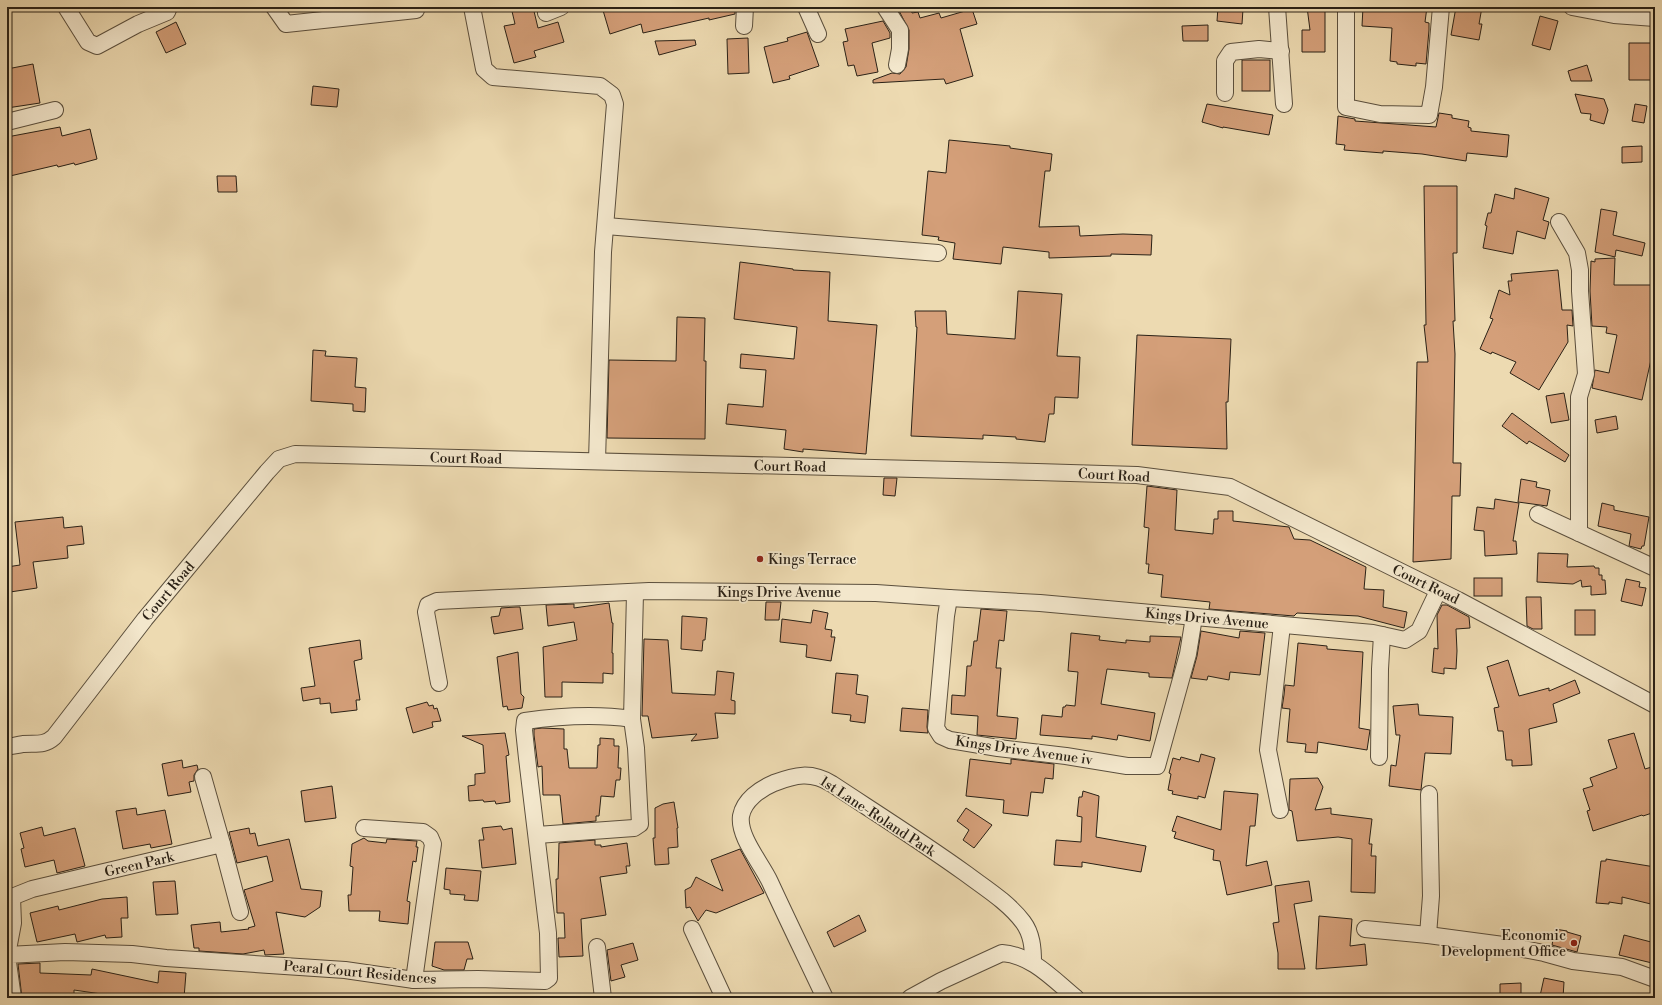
<svg xmlns="http://www.w3.org/2000/svg" width="1662" height="1005" font-family="'Libre Bodoni',serif">
<rect width="100%" height="100%" fill="#eddab1"/>
<filter id="stains"><feTurbulence type="fractalNoise" baseFrequency=".005" numOctaves="4"/><feColorMatrix values="0 0 0 0 .2 0 0 0 0 .09 0 0 0 0 .02 0 0 0 .5 -.17"/></filter>
<radialGradient id="worn" r=".72"><stop offset=".6" stop-color="#630" stop-opacity="0"/><stop offset="1" stop-color="#630" stop-opacity=".3"/></radialGradient>
<g fill="#d49f79" stroke="#2a2116">
<polygon points="511,7 533,7 538,28 558,22 564,42 534,51 536,57 514,63 504,26 515,24"/>
<polygon points="602,7 735,7 735,14 709,20 709,18 643,33 641,24 610,34"/>
<polygon points="897,7 911,7 912,13 918,12 920,18 939,13 941,18 972,9 977,24 960,29 973,76 946,84 944,79 873,83 873,80 892,73 900,74 906,67 909,49 909,30"/>
<polygon points="1218,7 1243,9 1242,24 1217,21"/>
<polygon points="1307,7 1325,7 1325,52 1302,52 1302,30 1310,30"/>
<polygon points="1363,7 1401,10 1401,7 1427,7 1425,22 1429,23 1429,30 1426,64 1416,63 1416,66 1397,64 1397,62 1390,61 1392,28 1362,26"/>
<polygon points="1456,7 1482,7 1479,24 1482,24 1479,40 1451,35"/>
<polygon points="1540,16 1558,21 1550,50 1532,45"/>
<polygon points="883,21 890,33 890,38 872,43 878,72 857,76 854,65 848,66 843,42 848,41 845,29"/>
<polygon points="176,22 186,44 166,53 156,32"/>
<polygon points="1208,25 1208,41 1183,41 1182,26"/>
<polygon points="807,32 819,66 789,76 790,79 773,83 764,47 788,41 787,38"/>
<polygon points="748,38 749,73 728,74 727,39"/>
<polygon points="695,40 696,45 659,55 655,41"/>
<polygon points="1629,43 1653,43 1654,80 1629,80"/>
<rect x="1242" y="60" width="28" height="31"/>
<polygon points="33,64 40,103 7,108 7,69"/>
<polygon points="1587,65 1592,81 1571,81 1568,71"/>
<polygon points="313,86 339,89 337,107 311,105"/>
<polygon points="1575,94 1604,99 1608,110 1604,124 1590,120 1591,114 1581,113"/>
<polygon points="1207,104 1273,115 1269,135 1223,127 1223,128 1202,122"/>
<polygon points="1635,104 1647,106 1644,123 1632,121"/>
<polygon points="1439,113 1452,115 1452,118 1469,121 1468,127 1471,128 1471,131 1509,135 1507,157 1467,153 1466,161 1422,154 1383,151 1383,153 1344,150 1345,145 1336,144 1338,116 1355,119 1355,121 1436,127"/>
<polygon points="60,127 62,136 90,129 97,159 75,165 74,163 58,167 57,165 10,176 7,165 7,137"/>
<polygon points="949,140 1010,146 1010,148 1052,154 1050,171 1045,171 1039,227 1079,226 1080,236 1123,234 1152,235 1151,255 1111,254 1111,256 1049,258 1049,252 1003,247 1001,264 953,259 955,243 943,241 938,240 939,237 922,235 928,171 946,173"/>
<polygon points="1642,146 1642,162 1622,163 1622,147"/>
<polygon points="217,176 236,176 237,192 218,192"/>
<polygon points="1424,186 1457,186 1457,253 1453,253 1455,321 1453,321 1455,354 1453,463 1461,463 1460,496 1452,496 1451,559 1413,562 1417,362 1428,362 1424,325 1426,325"/>
<polygon points="1515,188 1549,198 1543,220 1549,222 1545,239 1517,231 1513,254 1483,248 1487,226 1485,225 1488,213 1491,213 1495,194 1514,199"/>
<polygon points="1601,209 1617,212 1613,235 1645,243 1642,256 1616,250 1615,257 1595,252"/>
<polygon points="1615,258 1614,285 1655,285 1655,342 1642,400 1592,388 1595,370 1609,373 1617,335 1606,333 1607,327 1592,326 1590,291 1591,261 1595,262 1595,259"/>
<polygon points="740,262 793,269 793,270 830,272 828,321 877,325 866,454 803,449 803,452 784,449 786,430 726,424 728,404 763,407 766,370 740,368 741,354 794,359 797,327 734,319"/>
<polygon points="1558,270 1562,310 1572,310 1573,326 1567,325 1568,342 1539,390 1510,373 1516,362 1492,352 1491,354 1480,349 1493,319 1490,318 1499,290 1510,295 1508,281 1512,281 1511,274"/>
<polygon points="1018,291 1062,294 1057,356 1080,357 1078,398 1055,397 1054,414 1049,414 1045,442 1016,439 1016,437 983,435 983,439 911,436 917,327 916,327 915,311 946,311 947,334 1015,339"/>
<polygon points="677,317 705,318 704,361 706,361 705,439 607,438 609,360 676,361"/>
<polygon points="1137,335 1231,339 1228,402 1226,402 1227,449 1132,445"/>
<polygon points="313,350 326,351 325,356 357,358 355,387 366,388 365,412 353,411 353,404 311,401"/>
<polygon points="1564,393 1569,420 1551,423 1546,396"/>
<polygon points="1512,413 1569,455 1565,462 1529,441 1527,444 1502,426"/>
<polygon points="1616,416 1618,429 1597,433 1595,420"/>
<polygon points="884,478 897,478 895,496 883,495"/>
<polygon points="1521,479 1537,482 1536,487 1550,490 1547,506 1518,502"/>
<polygon points="1147,486 1177,490 1175,530 1213,534 1214,519 1218,519 1218,511 1233,511 1233,521 1289,527 1294,539 1310,540 1366,567 1364,589 1384,590 1383,607 1407,612 1404,628 1358,616 1297,613 1294,616 1209,609 1210,602 1161,597 1163,575 1148,573 1149,564 1146,564 1149,528 1144,527"/>
<polygon points="1495,499 1519,503 1513,541 1516,541 1517,554 1485,556 1484,531 1474,530 1477,507 1494,509"/>
<polygon points="1602,503 1614,506 1614,510 1649,517 1644,546 1642,546 1641,549 1629,546 1631,534 1598,526"/>
<polygon points="63,517 64,528 82,526 84,544 67,546 68,558 33,562 37,588 10,592 7,567 20,565 15,522"/>
<polygon points="1538,553 1568,554 1567,567 1594,566 1595,568 1599,568 1599,575 1602,575 1602,580 1605,580 1606,594 1591,595 1591,586 1582,587 1581,580 1573,584 1537,582"/>
<rect x="1474" y="578" width="28" height="18"/>
<polygon points="1626,579 1640,582 1639,587 1646,588 1642,606 1621,601"/>
<polygon points="1526,597 1541,597 1542,629 1533,629 1527,626"/>
<polygon points="766,602 781,602 779,620 765,620"/>
<polygon points="609,603 612,623 613,623 612,653 613,653 613,674 603,673 603,683 562,682 562,697 545,697 543,647 577,640 574,622 548,626 546,605 574,604 574,608"/>
<polygon points="1442,605 1447,605 1469,617 1470,628 1456,629 1457,651 1456,669 1444,668 1444,674 1432,672 1434,648 1438,649 1437,615"/>
<polygon points="516,607 520,607 523,629 494,634 491,617 499,616 501,608"/>
<polygon points="981,609 1007,611 1004,641 999,640 996,668 1001,668 997,716 1018,718 1016,739 977,735 978,716 951,714 952,695 965,696 967,666 971,666 974,641 977,641"/>
<polygon points="813,610 828,613 825,629 832,630 831,637 835,637 831,661 806,657 807,645 780,642 782,619 811,623"/>
<rect x="1575" y="610" width="20" height="25"/>
<polygon points="682,616 707,618 705,640 703,640 702,651 681,649"/>
<polygon points="1201,631 1239,638 1240,631 1265,633 1260,675 1230,672 1229,680 1208,676 1207,680 1191,678 1197,656"/>
<polygon points="1071,633 1100,636 1099,640 1126,643 1126,640 1150,642 1150,636 1181,637 1172,678 1149,677 1149,673 1107,669 1101,704 1155,713 1150,741 1118,735 1117,740 1092,736 1092,739 1040,735 1042,715 1062,717 1063,707 1065,707 1066,705 1075,706 1078,672 1068,671"/>
<polygon points="644,639 668,640 672,693 715,695 717,671 734,673 731,700 735,701 735,714 715,713 718,738 691,741 697,734 652,738 648,716 642,716"/>
<polygon points="360,640 362,659 354,661 360,700 356,700 357,710 331,713 330,703 320,704 320,698 303,701 301,688 315,686 309,648"/>
<polygon points="1298,643 1327,646 1327,649 1363,652 1359,728 1370,730 1367,750 1318,742 1317,753 1305,752 1306,744 1287,742 1290,709 1282,708 1284,695 1285,685 1294,686"/>
<polygon points="518,652 521,694 524,697 522,708 508,710 507,706 503,707 497,657"/>
<polygon points="1508,660 1519,696 1549,688 1549,691 1575,680 1580,693 1553,704 1557,722 1529,729 1532,765 1512,766 1512,760 1506,760 1503,731 1498,731 1494,708 1499,707 1487,667"/>
<polygon points="836,673 858,675 856,694 868,696 865,723 850,721 851,715 832,713"/>
<polygon points="427,702 429,706 433,705 434,709 437,708 441,721 432,722 433,727 413,733 406,708"/>
<polygon points="1418,704 1419,715 1453,717 1451,754 1425,753 1421,790 1389,786 1391,765 1396,766 1400,735 1396,735 1393,706"/>
<polygon points="902,708 928,710 927,727 928,733 900,731"/>
<polygon points="542,728 564,729 564,749 567,749 569,768 597,768 598,745 600,745 600,738 614,739 614,746 619,746 618,768 621,768 620,780 616,780 614,797 601,796 599,816 596,816 596,821 563,824 560,795 543,795 542,766 538,767 534,735 534,729"/>
<polygon points="505,733 509,755 506,756 510,802 496,804 495,801 484,802 483,800 469,801 468,786 475,785 475,774 485,773 483,745 462,736"/>
<polygon points="1634,733 1645,769 1655,766 1655,812 1643,816 1642,815 1593,831 1587,811 1590,810 1583,789 1593,786 1590,778 1617,768 1608,740"/>
<polygon points="1201,754 1215,758 1205,798 1198,796 1198,799 1172,794 1173,791 1168,790 1171,774 1169,773 1173,758 1180,760 1181,757 1199,762"/>
<polygon points="970,759 1011,764 1011,759 1054,764 1053,779 1045,778 1043,793 1031,792 1028,816 1003,813 1004,800 966,796"/>
<polygon points="182,760 183,768 197,765 198,769 194,775 194,781 189,782 191,792 168,796 162,764"/>
<polygon points="1318,778 1323,787 1315,810 1331,808 1331,814 1372,819 1369,844 1372,844 1371,856 1376,856 1375,893 1351,892 1352,839 1338,837 1297,841 1292,811 1289,810 1289,805 1290,779"/>
<polygon points="332,786 336,818 305,822 301,791"/>
<polygon points="1083,791 1099,796 1096,837 1146,846 1141,872 1082,862 1082,867 1054,865 1056,840 1081,842 1082,817 1077,816 1079,797 1082,797"/>
<polygon points="1224,791 1258,794 1255,826 1250,826 1246,866 1267,861 1272,885 1227,895 1220,861 1213,860 1214,850 1174,838 1176,832 1172,831 1177,816 1221,830"/>
<polygon points="674,802 678,828 677,828 678,847 668,848 669,864 655,865 653,838 655,838 655,808 663,804"/>
<polygon points="136,808 137,815 165,810 172,844 151,848 150,844 123,849 116,811"/>
<polygon points="966,808 992,825 974,848 963,840 969,830 957,821"/>
<polygon points="501,826 503,830 512,828 516,864 482,868 479,840 484,840 482,828"/>
<polygon points="42,827 44,836 75,828 85,866 57,873 54,860 25,867 21,849 24,848 20,833"/>
<polygon points="249,828 250,834 255,833 258,846 289,839 301,889 322,891 320,907 305,917 276,912 284,954 265,955 264,950 243,954 199,951 199,948 194,948 191,925 220,922 221,932 249,929 248,928 255,926 244,890 273,881 267,856 237,863 229,832"/>
<polygon points="364,838 368,841 386,843 387,839 417,841 416,847 418,847 416,862 413,861 407,901 410,902 408,924 379,921 380,911 349,911 348,895 351,895 353,867 350,866 352,844"/>
<polygon points="595,840 595,845 601,845 601,847 627,843 630,866 626,866 627,873 600,877 606,915 581,919 583,956 559,957 558,938 565,938 564,913 557,913 556,879 558,879 559,843"/>
<polygon points="740,849 764,893 716,913 706,910 698,921 690,907 686,908 685,890 691,887 696,877 723,891 711,860"/>
<polygon points="1606,859 1655,867 1655,905 1622,897 1622,904 1609,902 1609,904 1596,903 1601,861 1606,861"/>
<polygon points="446,868 481,871 478,901 464,900 465,895 450,894 450,890 444,889"/>
<polygon points="175,881 178,914 156,915 153,882"/>
<polygon points="1309,881 1312,901 1294,904 1305,969 1278,969 1278,953 1273,923 1279,922 1275,886"/>
<polygon points="127,897 128,918 121,918 122,937 106,938 105,935 77,942 75,934 37,942 30,913 58,906 59,910 102,899"/>
<polygon points="859,915 866,931 834,947 827,932"/>
<polygon points="1319,916 1352,919 1350,946 1365,944 1367,965 1316,969"/>
<polygon points="1555,929 1567,931 1567,932 1581,936 1577,952 1552,945"/>
<polygon points="1624,935 1655,943 1655,952 1652,963 1619,955"/>
<polygon points="435,942 468,942 473,959 467,959 464,970 444,970 432,966"/>
<polygon points="633,943 638,960 621,965 625,977 611,981 607,950"/>
<polygon points="40,963 40,973 91,975 92,969 158,983 159,971 186,973 184,998 141,996 140,998 114,998 115,996 74,990 74,996 41,995 41,998 22,998 18,964"/>
<polygon points="1544,978 1564,982 1563,998 1550,998 1540,996"/>
<polygon points="1521,983 1521,998 1500,998 1500,984"/>
</g>
<g fill="none" stroke-linecap="round" stroke-linejoin="round">
<defs>
<g id="minor">
<polyline points="66,7 88,42 97,46 138,24 167,12 169,7"/>
<polyline points="274,7 286,24 416,10"/>
<polyline points="472,7 484,69 493,77 600,86 612,95 615,104 603,252 597,461"/>
<polyline points="806,7 818,34"/>
<polyline points="885,7 900,30 900,49 897,65"/>
<polyline points="1277,7 1284,104"/>
<polyline points="1346,7 1346,107 1380,114 1429,115 1434,87 1441,7"/>
<polyline points="1572,7 1614,15 1655,18"/>
<polyline points="546,13 561,7"/>
<polyline points="744,26 745,7"/>
<polyline points="1225,93 1225,61 1231,52 1259,49 1281,51"/>
<polyline points="7,122 55,110"/>
<polyline points="1559,222 1577,253 1580,270 1580,291 1586,374 1579,397 1579,533"/>
<polyline points="606,226 938,253"/>
<polyline points="1538,514 1655,568"/>
<polyline points="949,598 1040,603 1373,633 1405,640 1419,631 1438,591"/>
<polyline points="439,683 426,612 428,605 437,601 649,591 876,593 949,598 946,616 936,728 941,736 950,740 998,748 1066,756 1127,766 1157,766 1188,654 1194,617"/>
<path d="M7 747C12 746 18 745 23 744 36 743 44 746 54 737L145 619 267 472 279 459 295 454 1037 472 1137 475 1230 487 1458 600 1655 705"/>
<polyline points="1379,757 1380,669 1382,635"/>
<polyline points="203,777 222,844"/>
<polyline points="1280,810 1268,750 1282,625"/>
<polyline points="364,828 423,832 430,837 433,844 414,980"/>
<polyline points="537,835 634,828 640,824 636,748 632,719"/>
<polyline points="692,929 724,998"/>
<polyline points="1365,929 1428,935 1503,945 1544,953 1573,961 1622,967 1655,979"/>
<polyline points="1428,935 1431,896 1429,794"/>
<polyline points="597,947 603,998"/>
<polyline points="7,955 13,923 12,897 32,889 222,844 240,912"/>
<path d="M13 998 7 955 65 952 132 954 166 958 345 970 414 980 478 979 545 981 549 978 548 933 527 758 524 730 525 721C560 716 597 714 632 719L635 593"/>
<path d="M825 998C807 960 788 921 770 882 762 864 738 837 741 816 744 800 760 789 774 783 795 775 811 771 832 784 876 813 922 842 965 873 985 888 1008 902 1023 922 1032 934 1033 948 1033 962"/>
<path d="M910 998 941 981 1002 953C1032 955 1054 980 1076 998"/>
</g>
</defs>
<use href="#minor" stroke="#5b4f3d" stroke-width="18"/>
<use href="#minor" stroke="#f3e7cc" stroke-width="16"/>
</g>
<g fill="#8f2418" stroke="#f3e7cc" stroke-width="1.5">
<circle cx="760" cy="559" r="4"/>
<circle cx="1574" cy="943" r="4"/>
</g>
<g text-anchor="middle" stroke-width="3.5" stroke-linejoin="round" paint-order="stroke">
<g font-size="14" fill="#2a2116" stroke="#f3e7cc">
<text transform="translate(466 458) rotate(1)" y="5">Court Road</text>
<text transform="translate(790 466) rotate(1)" y="5">Court Road</text>
<text transform="translate(1114 475) rotate(3)" y="5">Court Road</text>
<text transform="translate(1426 584) rotate(26)" y="5">Court Road</text>
<text transform="translate(168 591) rotate(-50)" y="5">Court Road</text>
<text x="779" y="597">Kings Drive Avenue</text>
<text transform="translate(1207 618) rotate(5)" y="5">Kings Drive Avenue</text>
<text transform="translate(1024 750) rotate(8)" y="5">Kings Drive Avenue iv</text>
<text transform="translate(878 816) rotate(33)" y="5">1st Lane-Roland Park</text>
<text transform="translate(139 864) rotate(-13)" y="5">Green Park</text>
<text transform="translate(360 972) rotate(5)" y="5">Pearal Court Residences</text>
</g>
<g font-size="14" fill="#2a2116" stroke="#f3e7cc" text-anchor="start">
<text x="768" y="564">Kings Terrace</text>
<text x="1566" y="940" text-anchor="end">Economic<tspan x="1566" dy="16">Development Office</tspan></text>
</g>
</g>
<rect width="1662" height="1005" fill="none" stroke="#eddab1" stroke-width="24"/>
<rect x="8" y="8" width="1646" height="989" fill="none" stroke="#2a2116" stroke-width="2"/>
<rect x="12" y="12" width="1638" height="981" fill="none" stroke="#2a2116"/>
<rect width="100%" height="100%" filter="url(#stains)"/>
<rect width="100%" height="100%" fill="url(#worn)"/>
</svg>
